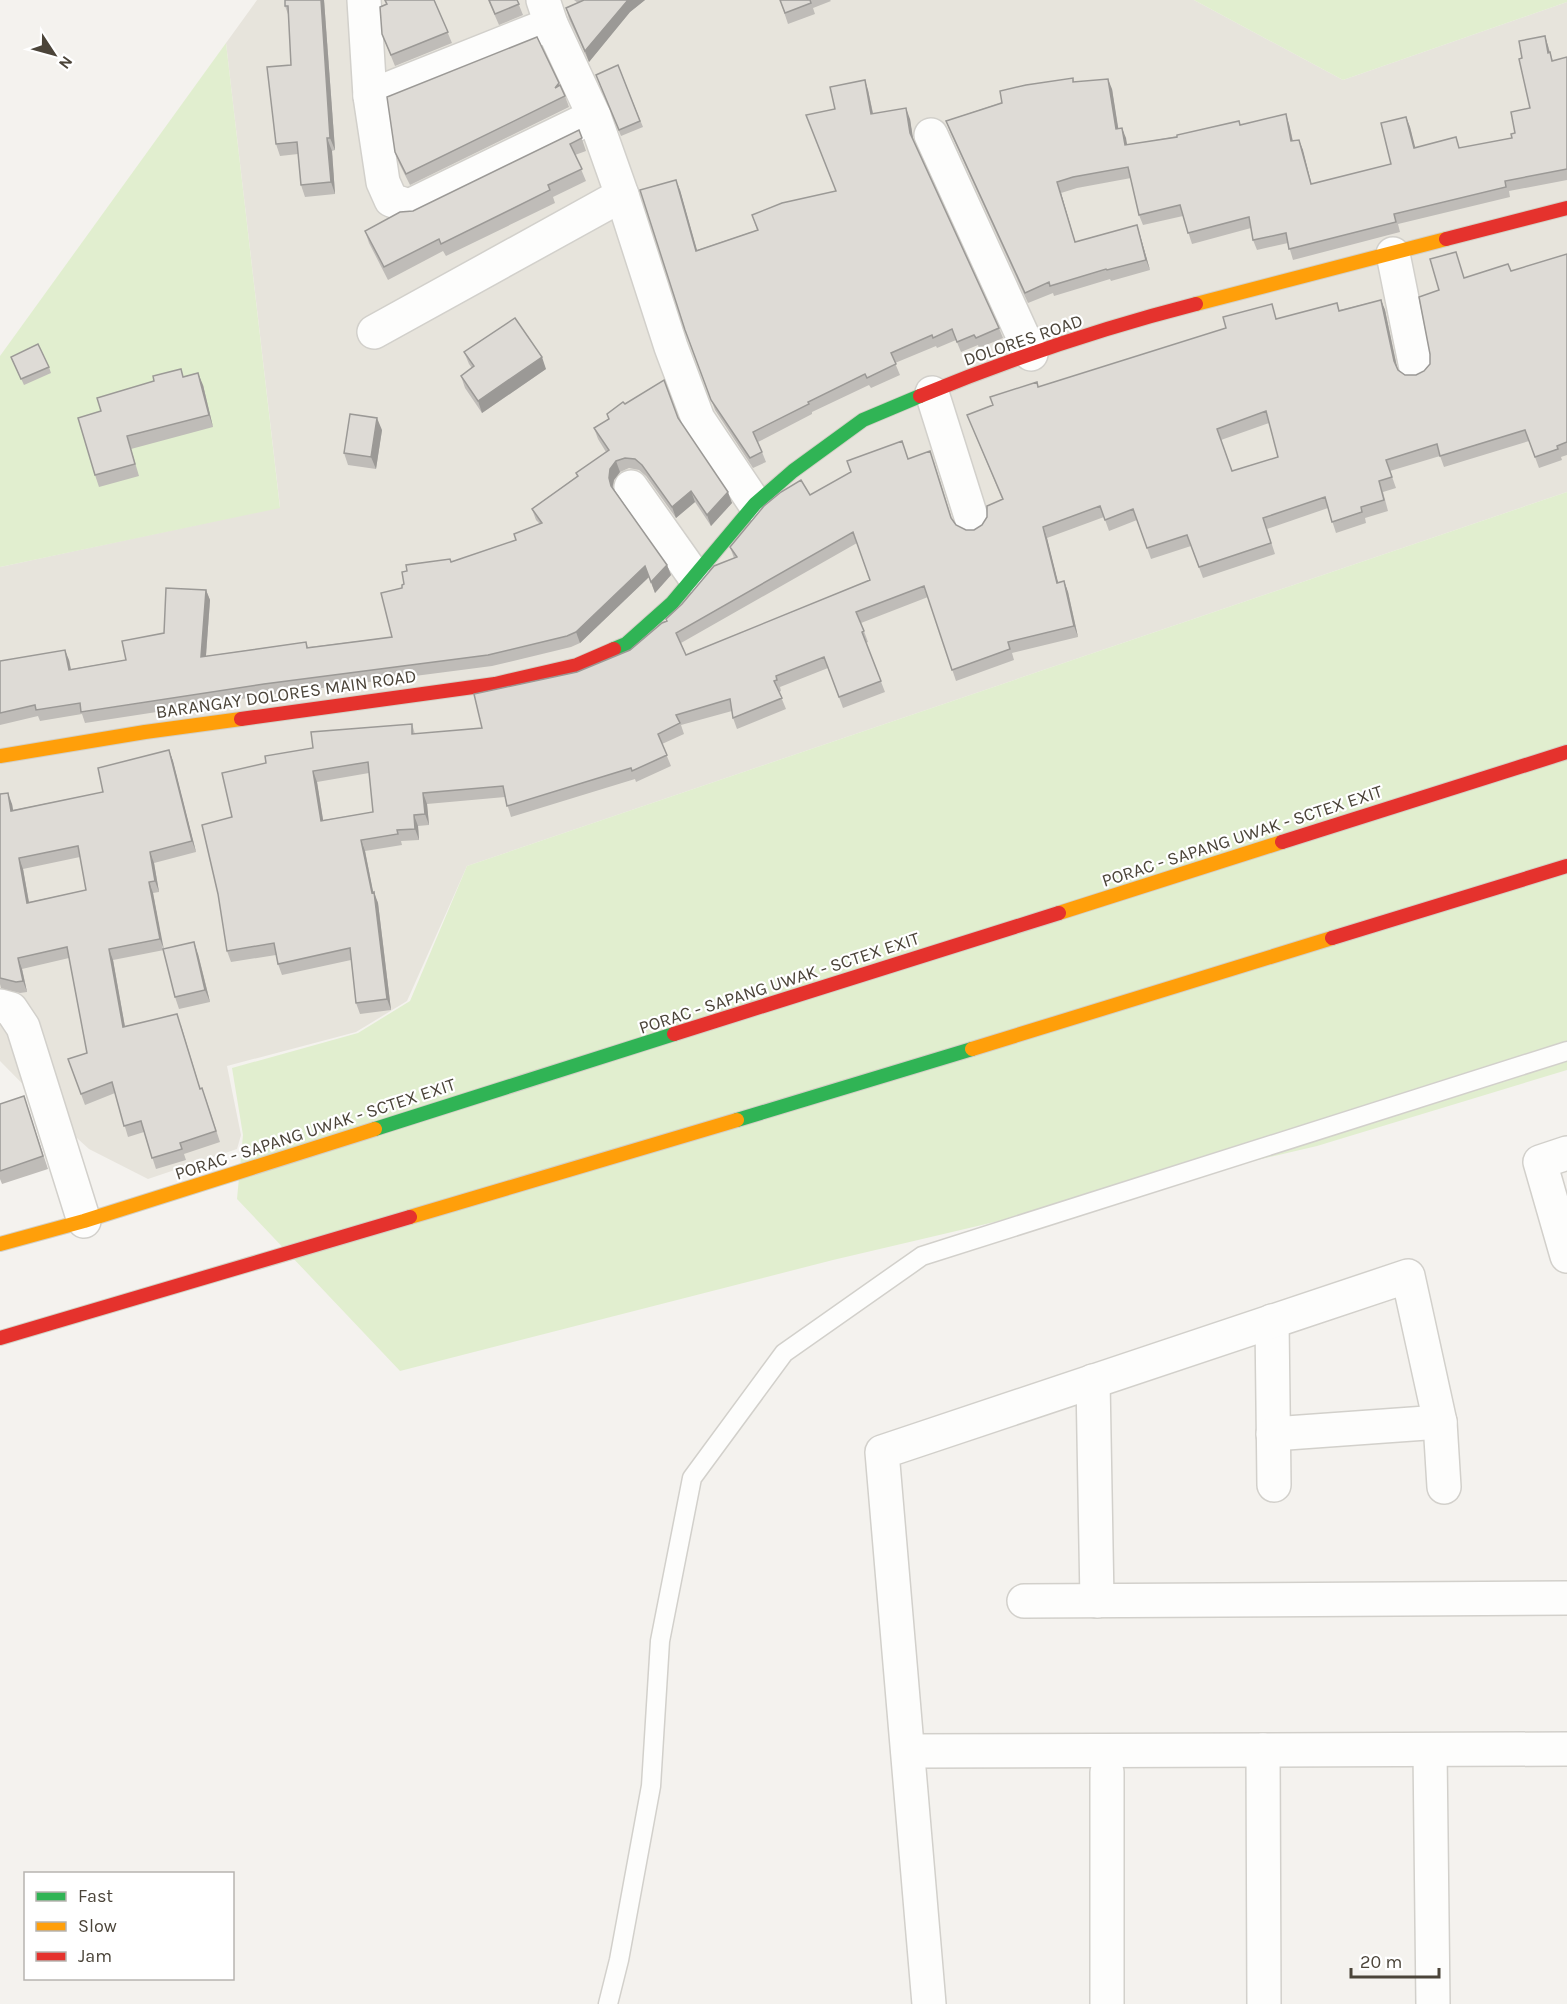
<svg xmlns="http://www.w3.org/2000/svg" width="1567" height="2004" font-family="Karla,sans-serif">
<rect width="100%" height="100%" fill="#f4f2ee"/>
<polygon fill="#e7e4dc" points="257,0 1194,0 1343,80 1567,2 1567,492 467,866 407,1001 356,1032 227,1066 241,1135 237,1149 148,1179 89,1149 67,1129 0,1061 0,567 280,507 226,43"/>
<g fill="#e1eecf">
<polygon points="1194,0 1567,0 1567,2 1343,80"/>
<polygon points="226,43 280,508 0,567 0,356"/>
<polygon points="1567,492 1567,1070 1317,1146 833,1260 400,1371 237,1199 243,1135 232,1068 358,1033 410,1001 467,866"/>
</g>
<g fill="none" stroke-linecap="round" stroke-linejoin="round">
<defs>
<polyline id="lane" points="608,2004 619,1960 651,1786 660,1641 692,1478 784,1353 922,1256 1567,1051"/>
<g id="street">
<polyline points="364,0 370,96 383,182 391,200 409,206 594,116"/>
<polyline points="543,0 551,24 594,116 622,195 671,347 698,419 755,504"/>
<polyline points="370,96 551,24"/>
<polyline points="931,135 1031,354"/>
<polyline points="1393,254 1416,368"/>
<polyline points="374,332 622,195"/>
<polyline points="932,393 973,523"/>
<polyline points="631,487 694,576"/>
<polyline points="0,1006 11,1009 23,1027 84,1221"/>
<polyline points="1567,1153 1540,1162 1567,1256"/>
<polyline points="1272,1321 1274,1485"/>
<polyline points="1093,1381 1097,1601"/>
<polyline points="1273,1434 1440,1422"/>
<polyline points="1024,1601 1567,1598"/>
<polyline points="1263,1750 1264,2004"/>
<polyline points="1430,1750 1433,2004"/>
<polyline points="908,1751 1567,1749"/>
<polyline points="1107,1772 1107,2004"/>
<polyline points="929,2004 882,1452 1408,1276 1440,1422 1444,1487"/>
</g>
<g id="fast">
<polyline points="614,649 626,644 672,603 755,504 793,471 863,420 920,396"/>
<polyline points="737,1120 972,1049"/>
<polyline points="375,1129 674,1034"/>
</g>
<g id="slow">
<polyline points="1196,304 1446,239"/>
<polyline points="0,756 145,732 241,719"/>
<polyline points="1059,913 1282,842"/>
<polyline points="972,1049 1332,938"/>
<polyline points="410,1217 737,1120"/>
<polyline points="0,1244 84,1221 375,1129"/>
</g>
<g id="jam">
<polyline points="1446,239 1567,208"/>
<path d="M920 396C1010 359 1102 328 1196 304"/>
<polyline points="241,719 495,684 577,665 614,649"/>
<polyline points="1282,842 1567,752"/>
<polyline points="1332,938 1567,866"/>
<polyline points="674,1034 1059,913"/>
<polyline points="0,1338 410,1217"/>
</g>
</defs>
<use href="#lane" stroke="#d2d0cb" stroke-width="21"/>
<use href="#street" stroke="#d2d0cb" stroke-width="36"/>
<use href="#fast" stroke="#d3cfc5" stroke-width="16"/>
<use href="#slow" stroke="#d3cfc5" stroke-width="16"/>
<use href="#jam" stroke="#d3cfc5" stroke-width="16"/>
<use href="#lane" stroke="#fdfdfc" stroke-width="18"/>
<use href="#street" stroke="#fdfdfc" stroke-width="33"/>
<use href="#fast" stroke="#30b455" stroke-width="14"/>
<use href="#slow" stroke="#ff9f0a" stroke-width="14"/>
<use href="#jam" stroke="#e5322d" stroke-width="14"/>
</g>
<g fill="#bfbcb8" fill-rule="evenodd">
<polygon points="324,0 335,150 332,151 335,194 305,197 301,185 298,154 280,156 276,144 291,65 289,17 285,6"/>
<polygon points="384,0 434,0 452,43 395,66 382,34 386,4"/>
<polygon points="488,0 517,0 523,15 499,25"/>
<polygon points="574,0 645,0 630,12 589,62 569,19 566,8 578,3"/>
<polygon points="780,0 830,0 831,1 813,8 815,14 788,24"/>
<polygon points="1545,36 1550,52 1553,61 1567,57 1567,180 1509,191 1510,197 1398,224 1400,232 1293,260 1288,243 1257,250 1253,240 1251,228 1192,244 1183,216 1143,225 1139,215 1131,178 1077,188 1061,193 1075,242 1140,235 1150,270 1111,281 1110,279 1054,296 1053,293 1028,303 950,132 946,121 1073,78 1074,82 1112,89 1118,129 1122,128 1127,145 1240,125 1289,124 1293,141 1299,140 1311,184 1391,164 1406,117 1410,127 1415,148 1460,148 1512,138 1530,108 1522,58"/>
<polygon points="537,37 565,96 569,107 410,185 399,163 395,152"/>
<polygon points="618,65 643,127 621,136 596,75"/>
<polygon points="868,90 873,113 910,119 913,141 999,328 1003,338 979,348 978,345 961,352 956,340 937,348 936,346 895,363 900,375 871,388 869,385 812,412 812,414 758,442 766,462 753,468 715,410 685,330 680,190 697,250 757,230 752,215 836,191 835,109"/>
<polygon points="579,130 586,151 575,155 586,181 553,197 555,203 446,256 443,251 388,280 369,243 365,231 413,211"/>
<path d="M1567 254V455L1561 457 1562 460 1539 468 1529 441 1444 467 1440 456 1390 471 1396 488 1383 492 1388 511 1365 518 1366 523 1336 533 1328 508 1267 529 1275 554 1203 578 1191 546 1151 559 1137 520 1109 531 1104 517 1047 538 1058 583 1064 581 1068 592 1078 637 1012 653 1014 660 956 681 928 597 861 623 868 642 866 643 885 692 843 708 828 668 780 687 781 691 779 692 786 709 737 729 733 718 732 711 681 725 684 734 662 744 671 766 636 782 635 779 511 817 505 797 427 804 429 825 418 826 419 840 401 841 402 845 365 851 373 892 378 903 391 1010 360 1014 356 1003 351 960 282 975 278 964 276 955 231 962 227 951 232 817 266 763 313 748 412 724 415 734 482 728 577 672 630 650 667 621 734 558 730 547 810 495 908 459 934 462 952 519 956 525 966 530H974L982 525 1002 499 967 415 1038 387 1277 319 1339 310 1381 300 1385 310 1397 367 1398 370 1405 375H1416L1424 371 1430 364 1439 290 1465 278 1511 271ZM1269 423 1278 457 1232 471 1221 440ZM857 543 870 580 686 655 681 643ZM369 773 373 812 323 820 317 782Z"/>
<polygon points="464,352 546,369 482,413 465,388 461,376 472,368 469,364"/>
<polygon points="11,357 49,367 51,373 24,385"/>
<polygon points="184,376 203,385 213,427 131,449 139,476 99,487 95,475 101,411"/>
<polygon points="625,404 678,418 732,503 711,526 695,502 676,518 646,476 639,470 629,468 620,472 614,480 613,488 667,565 671,575 655,593 649,577 580,643 571,647 492,666 268,695 85,723 82,714 40,721 38,716 0,725 0,661 69,660 71,669 126,660 164,633 206,590 210,600 206,656 306,642 308,647 392,637 402,588 404,584 451,562 516,540 540,524 536,520 532,509 577,476 576,473 606,452 598,439 594,428 609,419 607,414"/>
<polygon points="382,430 376,469 348,465 344,453"/>
<path d="M169 750 173 761 196 852 154 863 159 892 153 893 163 949 198 954 210 1002 179 1009 175 997 164 950 113 960 125 1027 181 1025 200 1088 206 1099 220 1142 184 1154 186 1160 156 1169 144 1132 128 1137 115 1093 85 1105 68 1059 87 1053 69 958 22 969 27 992 20 993 1 988 0 984V794L12 804 13 810 103 792ZM80 857 86 890 29 902 23 869Z"/>
<polygon points="24,1096 48,1169 2,1184 0,1179 0,1104"/>
</g>
<g fill="#9b9996">
<polygon points="321,0 324,0 335,150 330,138"/>
<polygon points="628,0 645,0 630,12 589,62 585,51"/>
<polygon points="1545,36 1548,46 1552,63 1548,53"/>
<polygon points="1108,79 1112,89 1120,139 1116,129"/>
<polygon points="865,80 868,90 875,124 871,114"/>
<polygon points="906,108 910,119 914,144 910,133"/>
<polygon points="1286,114 1289,124 1295,152 1291,141"/>
<polygon points="1406,117 1410,127 1418,158 1414,148"/>
<polygon points="1122,128 1126,138 1129,156 1125,145"/>
<polygon points="327,138 332,151 335,194 331,182"/>
<polygon points="1299,140 1303,150 1314,194 1311,184"/>
<polygon points="676,180 680,190 700,261 696,251"/>
<polygon points="1057,182 1061,193 1078,252"/>
<polygon points="1137,225 1140,235 1150,270 1146,260"/>
<polygon points="1381,300 1385,310 1398,372 1394,361"/>
<polygon points="542,357 546,369 482,413 478,401"/>
<polygon points="198,373 203,385 213,427 209,415"/>
<polygon points="377,418 382,430 376,469 371,457"/>
<polygon points="616,461 620,472 614,480 612,489 609,478 610,469"/>
<polygon points="691,491 695,502 676,518 672,507"/>
<polygon points="728,492 732,503 711,526 707,515"/>
<polygon points="1043,527 1047,538 1061,594 1057,583"/>
<polygon points="667,565 671,575 655,593 651,582"/>
<polygon points="645,566 649,577 580,643 576,632"/>
<polygon points="1064,581 1068,592 1078,637 1074,626"/>
<polygon points="206,590 210,600 205,668 201,657"/>
<polygon points="65,650 69,660 73,681 69,670"/>
<polygon points="169,750 173,761 196,852 192,841"/>
<polygon points="313,771 317,782 325,832 321,821"/>
<polygon points="8,793 12,804 15,821 11,811"/>
<polygon points="423,793 427,804 429,825 425,814"/>
<polygon points="414,815 418,826 419,840 415,829"/>
<polygon points="361,840 365,851 375,901 374,892 378,903 391,1010 387,999 372,893"/>
<polygon points="150,852 154,863 159,892 155,881"/>
<polygon points="19,858 23,869 31,914 27,903"/>
<polygon points="149,882 153,893 164,950 160,939"/>
<polygon points="194,942 198,954 210,1002 205,990"/>
<polygon points="109,949 113,960 127,1038 123,1027"/>
<polygon points="18,958 22,969 27,992 23,981"/>
</g>
<g fill="#dedbd6" stroke="#9b9996" stroke-width="1.5" fill-rule="evenodd">
<polygon points="285,0 321,0 330,138 327,138 331,182 301,185 297,142 276,144 267,67 291,65 288,6 285,6"/>
<polygon points="385,0 434,0 448,32 391,55 382,34 380,7 387,4"/>
<polygon points="489,0 517,0 519,4 495,14"/>
<polygon points="584,0 628,0 585,51 566,8"/>
<polygon points="780,0 810,0 811,3 785,13"/>
<polygon points="1545,36 1548,53 1550,52 1552,61 1567,57 1567,169 1505,181 1506,187 1394,214 1396,222 1289,249 1286,233 1253,240 1249,217 1188,233 1180,205 1139,215 1128,167 1073,177 1057,182 1075,242 1137,225 1146,260 1107,270 1106,269 1050,286 1049,282 1025,293 946,121 1002,103 1000,91 1026,85 1073,78 1073,82 1108,79 1116,129 1122,128 1125,145 1177,137 1177,135 1239,121 1240,125 1286,114 1291,141 1299,140 1311,184 1391,164 1381,123 1406,117 1414,148 1456,137 1459,148 1512,138 1511,134 1515,133 1511,112 1530,108 1519,59 1522,58 1519,41"/>
<polygon points="537,37 559,83 555,88 560,85 565,96 406,174 395,152 387,97"/>
<polygon points="618,65 640,121 619,130 596,75"/>
<polygon points="865,80 871,114 906,108 910,133 999,328 976,338 974,335 957,342 952,329 933,338 932,335 891,353 896,364 867,378 865,374 808,402 809,404 753,432 762,452 750,458 711,400 685,330 640,190 676,180 696,251 758,230 752,215 782,203 836,191 806,115 835,109 830,87"/>
<polygon points="579,130 582,138 570,144 582,169 548,185 550,190 441,244 439,239 384,267 365,231 400,212 413,211"/>
<path d="M1456 252 1464 278 1508 264 1511 271 1567 254V442L1557 446 1558 449 1535 457 1525 430 1440 456 1437 444 1386 460 1392 477 1379 481 1384 500 1361 507 1362 512 1332 522 1325 497 1263 518 1271 543 1199 567 1187 535 1147 548 1133 509 1105 520 1100 506 1043 527 1057 583 1064 581 1074 626 1008 642 1010 649 952 670 924 586 856 612 864 631 862 632 881 681 839 697 824 657 776 676 777 680 774 681 782 698 733 718 730 699 676 715 680 723 658 734 667 755 632 771 631 768 507 806 503 786 423 793 425 814 414 815 415 829 397 830 398 834 361 840 372 893 374 892 387 999 356 1003 350 948 278 964 274 943 227 951 218 894 202 825 232 817 222 773 266 763 265 756 313 748 311 732 412 724V734L482 728 474 694 577 672 630 650 662 623 667 621 666 619 682 604 714 566 737 557 730 547 764 506 781 492 801 480 810 495 851 472 847 461 902 441 908 459 930 451 951 518 956 525 966 530H974L982 525 987 517V506L1003 499 967 415 993 405 990 397 1037 382 1038 387 1226 328 1223 317 1272 304 1276 319 1337 303 1339 311 1381 300 1394 361 1398 370 1405 375H1416L1424 371 1430 364V354L1419 297 1439 290 1430 259ZM1266 411 1278 457 1232 471 1217 429ZM853 532 870 580 686 655 676 633ZM368 762 373 812 321 821 313 771Z"/>
<polygon points="515,318 542,357 478,401 461,376 474,366 464,352"/>
<polygon points="38,344 49,367 21,379 11,357"/>
<polygon points="181,369 183,377 198,373 209,415 127,436 135,464 95,475 78,418 101,411 97,398 154,381 153,376"/>
<polygon points="664,380 678,418 728,492 707,515 691,491 672,507 642,465 635,459 625,458 616,461 610,469 609,478 611,486 667,565 651,582 645,566 576,632 567,636 488,655 264,684 81,712 80,703 36,710 35,705 0,713 0,661 65,650 69,670 126,660 122,641 164,633 166,588 206,590 201,657 306,642 307,648 392,637 381,593 402,588 402,585 404,584 402,572 407,571 406,565 450,559 451,562 516,540 514,534 542,523 532,509 578,476 576,473 609,450 594,428 609,419 607,414 623,402 625,404"/>
<polygon points="350,414 377,418 371,457 344,453"/>
<path d="M169 750 192 841 150 852 155 881 149 882 160 939 109 949 123 1027 177 1014 200 1089 202 1088 216 1131 180 1143 182 1149 152 1158 141 1121 124 1126 112 1082 81 1094 68 1059 87 1053 67 947 18 958 23 981 16 982 0 978V794L8 793 11 811 103 792 98 768ZM78 846 86 890 27 903 19 858Z"/>
<polygon points="194,942 205,990 175,997 163,949"/>
<polygon points="24,1096 43,1156 0,1171 0,1104"/>
</g>
<g text-anchor="middle" stroke-width="4.5" stroke-linejoin="round" paint-order="stroke">
<g font-size="18" fill="#4b4439" stroke="#fff">
<text transform="translate(1023 340) rotate(-19)" y="6">DOLORES ROAD</text>
<text transform="translate(286 694) rotate(-8)" y="6">BARANGAY DOLORES MAIN ROAD</text>
<text transform="translate(1242 836) rotate(-18)" y="6">PORAC - SAPANG UWAK - SCTEX EXIT</text>
<text transform="translate(779 983) rotate(-18)" y="6">PORAC - SAPANG UWAK - SCTEX EXIT</text>
<text transform="translate(315 1129) rotate(-18)" y="6">PORAC - SAPANG UWAK - SCTEX EXIT</text>
</g>
</g>
<rect x="24" y="1872" width="210" height="108" fill="#ffffff" stroke="#b7b4b0" stroke-width="1.5"/>
<rect x="36" y="1892" width="30" height="9" fill="#30b455" stroke="#b7b4b0" stroke-width="1.5"/>
<text x="78" y="1902" font-size="18" fill="#4b4439">Fast</text>
<rect x="36" y="1922" width="30" height="9" fill="#ff9f0a" stroke="#b7b4b0" stroke-width="1.5"/>
<text x="78" y="1932" font-size="18" fill="#4b4439">Slow</text>
<rect x="36" y="1952" width="30" height="9" fill="#e5322d" stroke="#b7b4b0" stroke-width="1.5"/>
<text x="78" y="1962" font-size="18" fill="#4b4439">Jam</text>
<g transform="translate(54 54) rotate(126)" stroke="#ffffff" stroke-width="4.5" paint-order="stroke">
<path d="M0-4.5L10 22L0 15L-10 22Z" fill="#4b4439"/>
<text y="-9" font-size="16" font-weight="bold" text-anchor="middle" fill="#4b4439">N</text>
</g>
<path d="M1351 1968v9h88v-9" fill="none" stroke="#4b4439" stroke-width="3"/>
<text x="1360" y="1968" font-size="18" fill="#4b4439" stroke="#ffffff" stroke-width="4.5" paint-order="stroke">20 m</text>
</svg>
